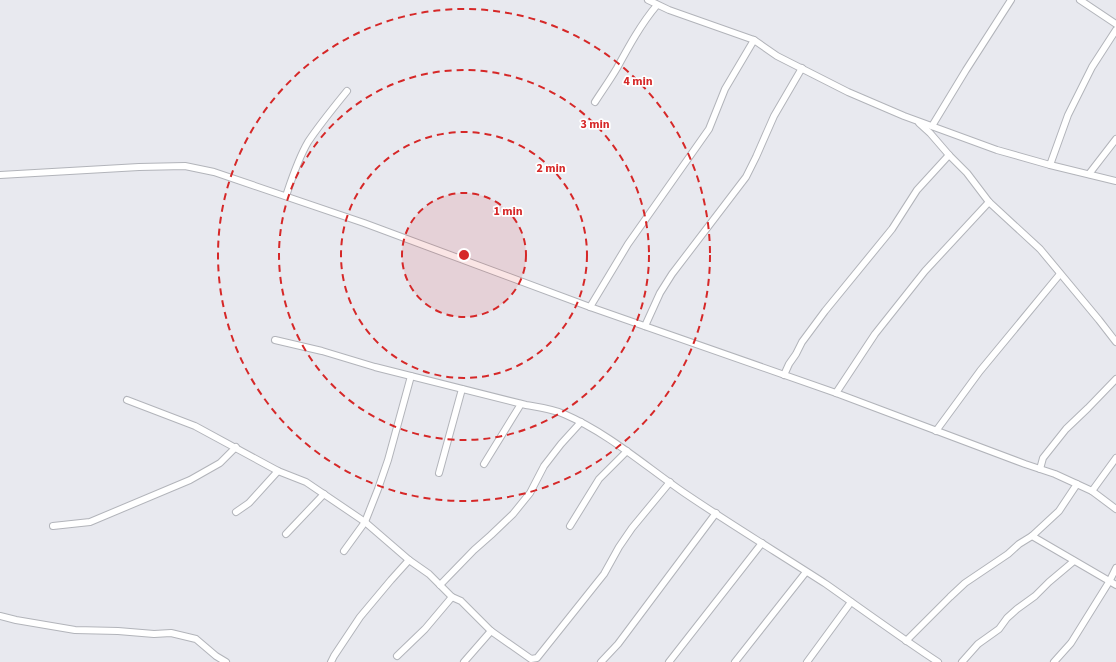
<svg xmlns="http://www.w3.org/2000/svg" width="1116" height="662" font-family="'Source Sans 3',sans-serif">
<rect width="100%" height="100%" fill="#e8e9ef"/>
<g fill="none" stroke-linecap="round" stroke-linejoin="round">
<defs>
<g id="minor">
<polyline points="648,0 669,10 754,40 777,56 848,92 904,116 997,150 1050,165 1116,181"/>
<polyline points="1080,0 1116,24"/>
<path d="M595 102C602 91 610 80 617 68 629 46 641 24 657 5"/>
<polyline points="919,123 930,133 949,155 967,173 989,202 1040,249 1099,320 1116,342"/>
<polyline points="932,126 966,70 1011,0"/>
<polyline points="1050,165 1068,115 1092,67 1116,30"/>
<polyline points="1089,174 1116,139"/>
<polyline points="0,175 139,167 185,166 214,172 364,223 590,307 836,393 1025,464 1055,474 1092,491 1116,509"/>
<path d="M286 196C292 178 298 159 308 142 320 124 334 107 347 91"/>
<polyline points="590,307 628,244 709,129 725,89 754,40"/>
<polyline points="645,326 660,293 672,274 746,177 756,157 774,116 802,68"/>
<path d="M275 340 322 351 375 367 526 405C538 407 552 409 564 414 608 433 644 465 683 492 730 524 778 553 826 584 863 610 900 637 938 662"/>
<polyline points="784,375 789,364 796,354 802,342 825,311 892,229 917,190 949,155"/>
<polyline points="836,393 875,334 925,271 989,202"/>
<polyline points="127,400 195,426 278,471 306,482 365,522 409,560 429,574 452,597 461,601 491,631 531,659 537,658 604,574 619,547 632,528 670,482"/>
<polyline points="936,431 980,371 1060,274"/>
<polyline points="484,464 521,404"/>
<polyline points="1040,469 1043,458 1066,429 1088,408 1116,379"/>
<polyline points="439,473 462,389"/>
<polyline points="1077,484 1059,511 1032,536 1116,585"/>
<polyline points="1092,491 1116,458"/>
<polyline points="236,512 249,503 278,471"/>
<polyline points="53,526 90,522 190,480 220,463 236,447"/>
<polyline points="570,526 599,479 627,451"/>
<polyline points="286,534 324,494"/>
<polyline points="344,551 365,522 378,489 388,460 411,376"/>
<polyline points="440,585 474,550 491,535 513,514 530,493 544,466 561,444 581,422"/>
<polyline points="0,616 16,620 75,630 118,631 154,634 171,633 196,639 216,656 226,662"/>
<polyline points="906,641 950,597 965,583 1008,554 1019,544 1032,536"/>
<polyline points="397,656 425,629 452,597"/>
<polyline points="331,662 334,656 360,617 391,580 409,560"/>
<polyline points="464,662 491,631"/>
<polyline points="601,662 618,644 716,513"/>
<polyline points="669,662 762,543"/>
<polyline points="735,662 806,572"/>
<polyline points="807,662 851,602"/>
<polyline points="962,662 978,644 999,629 1007,618 1017,609 1035,596 1049,582 1074,561"/>
<polyline points="1054,662 1071,643 1109,582 1116,568"/>
</g>
</defs>
<use href="#minor" stroke="#b2b4ba" stroke-width="8"/>
<use href="#minor" stroke="#fff" stroke-width="6"/>
</g>
<circle cx="464" cy="255" r="62" fill="#d62828" fill-opacity=".12"/>
<g fill="none" stroke="#d62828" stroke-width="2" stroke-dasharray="7 5">
<circle cx="464" cy="255" r="62"/>
<circle cx="464" cy="255" r="123"/>
<circle cx="464" cy="255" r="185"/>
<circle cx="464" cy="255" r="246"/>
</g>
<circle cx="464" cy="255" r="6" fill="#d62828" stroke="#fff" stroke-width="2"/>
<g font-size="12" text-anchor="middle" font-weight="bold" fill="#d62828" stroke="#fff" stroke-width="3.5" stroke-linejoin="round" paint-order="stroke">
<text x="638" y="85">4 min</text>
<text x="595" y="128">3 min</text>
<text x="551" y="172">2 min</text>
<text x="508" y="215">1 min</text>
</g>
</svg>
